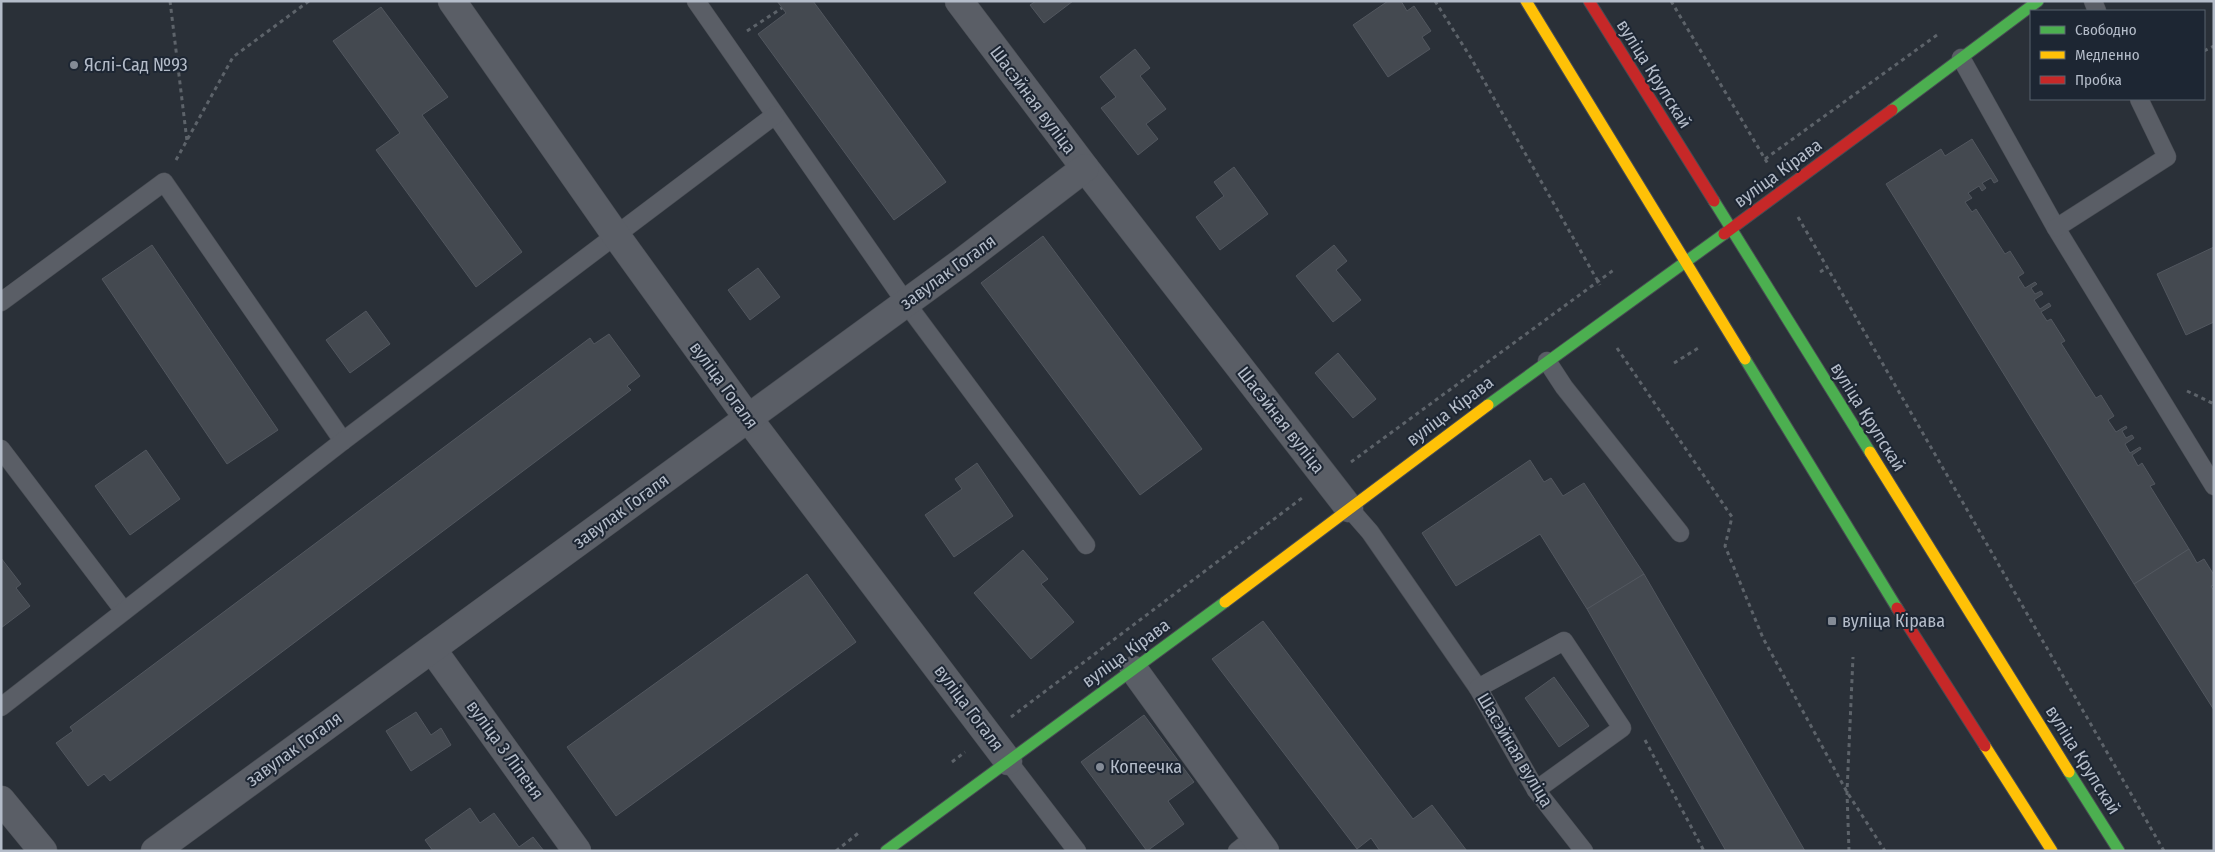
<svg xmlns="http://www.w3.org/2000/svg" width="2215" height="852" font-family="'Fira Sans Condensed',sans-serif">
<rect width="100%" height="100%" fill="#2a3038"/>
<g fill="#444950" stroke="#52575f">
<polygon points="777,1 813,1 946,182 894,220 758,34 786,13"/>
<polygon points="1036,1 1073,1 1044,23 1030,5"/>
<polygon points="1388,1 1401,1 1407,11 1414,6 1431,31 1422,37 1430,49 1388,77 1353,25"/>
<polygon points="381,7 448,97 422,115 522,252 476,287 376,150 400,133 333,41"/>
<polygon points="1135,49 1150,68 1140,76 1166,109 1146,124 1158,139 1138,155 1101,108 1116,97 1100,77"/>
<polygon points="1972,139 1998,181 1994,183 1991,178 1982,183 1986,188 1982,191 1979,186 1968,193 1972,198 1965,202 1972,212 1976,209 2005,254 2010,251 2024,273 2018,277 2025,288 2035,282 2037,284 2031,288 2035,294 2041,291 2043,294 2034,300 2040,309 2049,303 2051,306 2041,312 2047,321 2051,319 2065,341 2061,343 2096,398 2101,395 2114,416 2108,420 2116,432 2126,426 2127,428 2122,431 2126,438 2132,435 2134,438 2125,444 2130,453 2140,447 2141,449 2132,455 2138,466 2142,463 2155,484 2150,486 2189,549 2134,584 1886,184 1941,149 1945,156"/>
<polygon points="1234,167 1268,214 1220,250 1196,217 1224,196 1214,182"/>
<polygon points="1043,236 1202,449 1140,495 981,283"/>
<polygon points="152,245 278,430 227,464 102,279"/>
<polygon points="1334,245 1347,261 1336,270 1361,300 1333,322 1296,276"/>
<polygon points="2214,247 2214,322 2186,335 2157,274"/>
<polygon points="758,268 780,297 750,320 728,290"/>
<polygon points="366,311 390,344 350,373 326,340"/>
<polygon points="609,334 640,376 627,386 631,390 110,781 104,774 88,786 56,743 73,731 70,727 590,338 594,344"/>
<polygon points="1338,353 1376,399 1353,418 1315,373"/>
<polygon points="146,450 180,499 130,535 95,486"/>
<polygon points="1530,460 1544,482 1551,478 1563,496 1584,483 1644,574 1587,609 1540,534 1456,586 1422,533"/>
<polygon points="977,463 1013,516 954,557 925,515 962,489 955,479"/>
<polygon points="2189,549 2197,563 2204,559 2214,575 2214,585 2211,586 2214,591 2214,710 2134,584"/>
<polygon points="1023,550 1048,579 1041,584 1074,622 1031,659 974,593"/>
<polygon points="1,558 21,584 16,588 30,606 1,628"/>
<polygon points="807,574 856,642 616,816 567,747"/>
<polygon points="1644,574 1805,851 1726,851 1587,609"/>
<polygon points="1263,621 1413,819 1432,805 1467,851 1380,851 1371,838 1357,849 1212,659"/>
<polygon points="1554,677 1589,726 1559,747 1525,698"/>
<polygon points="416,712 431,735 441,728 451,745 411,771 386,731"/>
<polygon points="1144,715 1194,782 1168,801 1184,824 1147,851 1081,762"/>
<polygon points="470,808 480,823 494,813 519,847 533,837 544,851 433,851 425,840"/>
</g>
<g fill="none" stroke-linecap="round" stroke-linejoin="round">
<defs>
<g id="lane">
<polyline points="696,1 906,303 1086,545"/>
<polyline points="2093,1 2097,11"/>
<polyline points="1961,58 2056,228 2214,486"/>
<polyline points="2056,228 2167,157 2139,99"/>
<polyline points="1,302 164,182 343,441"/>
<polyline points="1547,361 1564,387 1680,533"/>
<polyline points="1,449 124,611"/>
<polyline points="1349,508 1370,532 1478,688 1536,790 1584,851"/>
<polyline points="1478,688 1564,641 1622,728 1536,790"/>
<polyline points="1,707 343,441 775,115"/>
<polyline points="1008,761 1077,851"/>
<polyline points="1237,851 1255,837"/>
</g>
<g id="street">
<polyline points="452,1 615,234 748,418 1008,761"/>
<polyline points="959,1 1085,168 1349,508"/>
<polyline points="432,649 577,851"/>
<polyline points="1134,670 1265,851"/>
<polyline points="1,800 43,851"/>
<polyline points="155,851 962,262 1085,168"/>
</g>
<g id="fast">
<polyline points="1892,110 2038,1"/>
<polyline points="1714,201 1870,452"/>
<polyline points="1745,359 1897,608"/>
<polyline points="1488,405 1724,234"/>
<polyline points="2069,772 2119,851"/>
<polyline points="886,851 1225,602"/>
</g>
<g id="slow">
<polyline points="1526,1 1745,359"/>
<polyline points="1870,452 2069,772"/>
<polyline points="1225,602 1488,405"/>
<polyline points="1985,746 2052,851"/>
</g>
<g id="jam">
<polyline points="1589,1 1714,201"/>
<polyline points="1724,234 1892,110"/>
<polyline points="1897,608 1985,746"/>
</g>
</defs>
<use href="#lane" stroke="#484c53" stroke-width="19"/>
<use href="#street" stroke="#484c53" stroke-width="29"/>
<use href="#fast" stroke="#484c53" stroke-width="13"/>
<use href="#slow" stroke="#484c53" stroke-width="13"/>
<use href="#jam" stroke="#484c53" stroke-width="13"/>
<g stroke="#5d636a" stroke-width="3" stroke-dasharray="4 4" stroke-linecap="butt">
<polyline points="170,1 187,141"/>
<polyline points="1435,1 1471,58 1600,285"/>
<polyline points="1671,1 1768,164"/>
<polyline points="747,31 782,8"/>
<polyline points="2204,51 2214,46"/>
<polyline points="1765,159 1937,35"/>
<polyline points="176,160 233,57 309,1"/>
<polyline points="1798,217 2164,851"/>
<polyline points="1820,272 1828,267"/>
<polyline points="1617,348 1732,517 1725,546 1763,638 1847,792 1885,851"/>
<polyline points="1674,363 1700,347"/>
<polyline points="2187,391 2214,404"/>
<polyline points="1351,462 1615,269"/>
<polyline points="1011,717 1302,498"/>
<polyline points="1645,740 1704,851"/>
<polyline points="952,762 965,752"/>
<polyline points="836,851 861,831"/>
<polyline points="1849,851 1847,792 1853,657"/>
</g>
<use href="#lane" stroke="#5a5e66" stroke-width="18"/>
<use href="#street" stroke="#5a5e66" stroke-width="28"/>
<use href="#fast" stroke="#4caf50" stroke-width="11"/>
<use href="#slow" stroke="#ffc107" stroke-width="11"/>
<use href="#jam" stroke="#c62828" stroke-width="11"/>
</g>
<g fill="#848b96" stroke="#1d2633" stroke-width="2">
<circle cx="74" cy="65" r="5"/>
<rect x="1827" y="616" width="10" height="10" rx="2.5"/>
<circle cx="1100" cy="767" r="5"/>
</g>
<g text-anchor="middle" stroke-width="4" stroke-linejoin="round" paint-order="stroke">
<g font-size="18" fill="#b4bcc9" stroke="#1d2633" text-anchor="start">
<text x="84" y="71">Яслі-Сад №93</text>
<text x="1842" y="627">вуліца Кірава</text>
<text x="1110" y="773">Копеечка</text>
</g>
<g font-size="18" fill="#b4bcc9" stroke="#1d2633">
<text transform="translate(1654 74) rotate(58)" y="6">вуліца Крупскай</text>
<text transform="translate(1033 100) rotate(53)" y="6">Шасэйная вуліца</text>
<text transform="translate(1778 173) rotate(-36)" y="6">вуліца Кірава</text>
<text transform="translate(948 272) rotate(-36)" y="6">завулак Гогаля</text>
<text transform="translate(724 385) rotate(54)" y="6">вуліца Гогаля</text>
<text transform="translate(1450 411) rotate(-37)" y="6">вуліца Кірава</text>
<text transform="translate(1868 417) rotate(58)" y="6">вуліца Крупскай</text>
<text transform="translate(1281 420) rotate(52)" y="6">Шасэйная вуліца</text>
<text transform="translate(621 511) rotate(-36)" y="6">завулак Гогаля</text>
<text transform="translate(1126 653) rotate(-36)" y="6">вуліца Кірава</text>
<text transform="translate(969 708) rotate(53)" y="6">вуліца Гогаля</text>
<text transform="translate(294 749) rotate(-36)" y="6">завулак Гогаля</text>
<text transform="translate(505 750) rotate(54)" y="6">вуліца 3 Ліпеня</text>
<text transform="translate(1515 750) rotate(59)" y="6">Шасэйная вуліца</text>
<text transform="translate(2083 760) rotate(58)" y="6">вуліца Крупскай</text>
</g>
</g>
<rect width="2215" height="852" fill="none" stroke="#b4bcc9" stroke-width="5"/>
<rect x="2030" y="10" width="175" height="90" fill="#1d2633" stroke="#59626f"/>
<rect x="2040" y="26" width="25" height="8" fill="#4caf50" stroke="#59626f"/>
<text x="2075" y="35" font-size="15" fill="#b4bcc9">Свободно</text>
<rect x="2040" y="51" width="25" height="8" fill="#ffc107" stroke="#59626f"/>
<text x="2075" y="60" font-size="15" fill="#b4bcc9">Медленно</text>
<rect x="2040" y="76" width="25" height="8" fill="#c62828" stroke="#59626f"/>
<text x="2075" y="85" font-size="15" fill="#b4bcc9">Пробка</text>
</svg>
